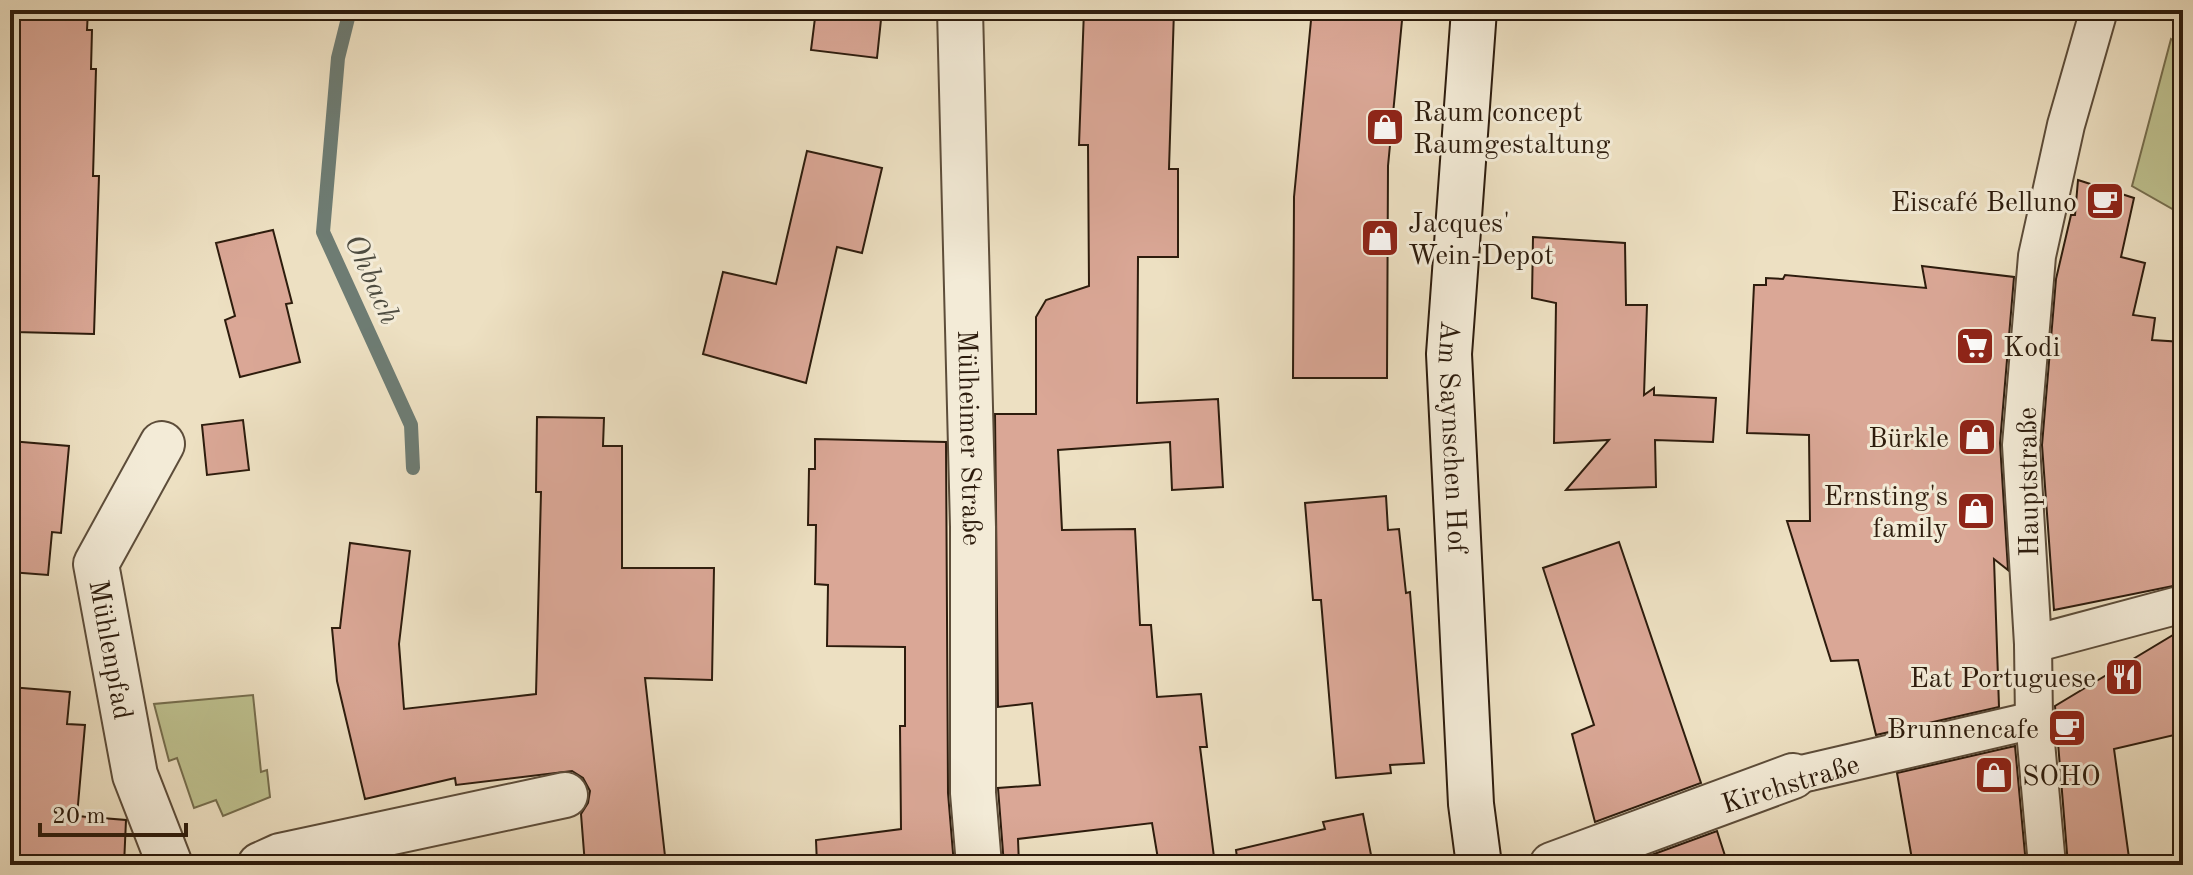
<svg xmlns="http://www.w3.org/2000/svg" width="2193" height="875" font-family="'Old Standard TT',serif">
<rect width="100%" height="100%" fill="#ede0c2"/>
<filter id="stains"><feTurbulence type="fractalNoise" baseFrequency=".0025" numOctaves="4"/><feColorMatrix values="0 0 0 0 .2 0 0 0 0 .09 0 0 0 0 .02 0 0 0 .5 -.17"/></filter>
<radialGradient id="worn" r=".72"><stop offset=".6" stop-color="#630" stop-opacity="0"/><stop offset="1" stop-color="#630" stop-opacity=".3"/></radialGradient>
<g fill="#bec18f" stroke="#766e4e" stroke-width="2">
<polygon points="2171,39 2183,46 2183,215 2132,186"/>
<polygon points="253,695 261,772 267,770 270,797 223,816 216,800 194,808 177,758 169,761 154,704"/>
</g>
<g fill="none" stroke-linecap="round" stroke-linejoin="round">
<polyline stroke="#6e7c73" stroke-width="14" points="350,10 338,58 323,232 411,425 413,468"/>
</g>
<g fill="#daa796" stroke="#2d1c0d" stroke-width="2">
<polygon points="14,10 88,10 87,30 92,30 91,69 96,69 93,176 99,176 94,334 15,332 19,226 12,226"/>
<polygon points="816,10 882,10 877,58 811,50"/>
<polygon points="1084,10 1174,10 1169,169 1178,169 1178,257 1138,257 1137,403 1218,399 1223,487 1172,490 1170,442 1058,450 1062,530 1135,529 1140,625 1151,625 1157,697 1201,694 1207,747 1200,747 1215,865 1159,865 1152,823 1018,839 1019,865 1004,865 998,788 1040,785 1032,703 998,707 995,414 1036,414 1036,317 1046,300 1089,286 1088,145 1079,145"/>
<polygon points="1312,10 1403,10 1388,166 1387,378 1293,378 1294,197"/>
<polygon points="807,151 882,168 862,253 837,247 806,383 703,354 723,272 776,284"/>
<polygon points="2078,180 2134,198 2121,257 2145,263 2133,315 2155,318 2152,340 2183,342 2183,584 2054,610 2042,445 2056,279 2071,215 2075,215"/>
<polygon points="273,230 292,303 286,304 300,362 240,377 225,320 235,316 216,243"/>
<polygon points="1533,237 1625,243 1626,305 1647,305 1644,395 1654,388 1654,395 1716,398 1713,442 1655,440 1656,487 1566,490 1609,440 1554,443 1556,303 1532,298"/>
<polygon points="1922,266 2014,277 2000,443 2008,570 1994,559 1999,707 1876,735 1858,660 1831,661 1787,521 1810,521 1809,435 1747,433 1754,285 1766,285 1766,278 1783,279 1785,275 1926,288"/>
<polygon points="537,417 604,418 603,446 622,446 622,568 714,568 712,680 645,678 666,865 585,865 581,814 588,803 590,791 583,778 572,771 456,785 455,778 365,799 337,681 332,628 340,628 350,543 410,551 399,644 404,709 536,694 541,492 536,492"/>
<polygon points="243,420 249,470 207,475 202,425"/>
<polygon points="815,439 946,442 948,793 954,865 817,865 816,840 901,829 900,726 905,726 905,647 827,646 828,585 815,584 816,525 808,525 809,469 815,469"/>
<polygon points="10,441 69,446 61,533 52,532 48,575 10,572"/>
<polygon points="1386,496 1388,530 1399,529 1406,593 1410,592 1424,763 1390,765 1391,773 1336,778 1321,600 1313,600 1305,503"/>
<polygon points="1619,542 1701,783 1595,822 1572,734 1594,725 1543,568"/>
<polygon points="2183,629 2183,733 2114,749 2130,865 2068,865 2055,706"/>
<polygon points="10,687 70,692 67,724 85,725 77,816 126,820 124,865 10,865"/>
<polygon points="2015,746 2026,865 1913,865 1897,773"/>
<polygon points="1363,814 1373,865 1238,865 1236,850 1325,829 1323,822"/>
<polygon points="1717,831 1728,865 1624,865"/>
</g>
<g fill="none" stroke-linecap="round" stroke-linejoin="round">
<defs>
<g id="pedestrian">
<polyline points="2033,644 2183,604"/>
<polyline points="1793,776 2034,720"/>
<polyline points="2047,865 2034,720 2033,644 2021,445 2037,256 2066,125 2099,10"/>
</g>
<g id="minor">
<path id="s1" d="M960 10 973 527V793L979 865"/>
<path id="s2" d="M162 444 96 564 135 775 170 865"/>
<polyline points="260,865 280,856 565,795"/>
<polyline points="1552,865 1793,776"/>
</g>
<g id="secondary">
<path id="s3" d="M1474 10 1449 354 1471 804 1479 865"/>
</g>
</defs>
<use href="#pedestrian" stroke="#5d4d3a" stroke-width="40"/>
<use href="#minor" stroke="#5d4d3a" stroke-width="48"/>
<use href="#secondary" stroke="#2d1c0d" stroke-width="48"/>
<use href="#pedestrian" stroke="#f3ebd7" stroke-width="36"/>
<use href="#minor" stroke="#f3ebd7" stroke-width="44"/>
<use href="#secondary" stroke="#f3ebd7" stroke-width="44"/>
</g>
<defs>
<symbol id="shop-square" viewBox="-11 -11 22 22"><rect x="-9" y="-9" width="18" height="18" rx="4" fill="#8f2418" stroke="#f3ebd7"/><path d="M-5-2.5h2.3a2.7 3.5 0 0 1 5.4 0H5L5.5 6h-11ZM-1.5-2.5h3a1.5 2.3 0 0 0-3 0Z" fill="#fff"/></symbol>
<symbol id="cafe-square" viewBox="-11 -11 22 22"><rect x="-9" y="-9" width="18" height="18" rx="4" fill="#8f2418" stroke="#f3ebd7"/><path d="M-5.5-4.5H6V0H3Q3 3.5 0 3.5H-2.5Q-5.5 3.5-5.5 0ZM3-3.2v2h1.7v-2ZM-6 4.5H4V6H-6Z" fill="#fff"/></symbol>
<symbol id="supermarket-square" viewBox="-11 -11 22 22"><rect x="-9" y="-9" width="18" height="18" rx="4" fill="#8f2418" stroke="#f3ebd7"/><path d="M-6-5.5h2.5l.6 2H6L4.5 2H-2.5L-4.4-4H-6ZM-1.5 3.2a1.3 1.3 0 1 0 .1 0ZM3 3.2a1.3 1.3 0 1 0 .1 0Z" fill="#fff"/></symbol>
<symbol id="restaurant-square" viewBox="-11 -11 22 22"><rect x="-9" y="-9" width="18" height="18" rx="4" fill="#8f2418" stroke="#f3ebd7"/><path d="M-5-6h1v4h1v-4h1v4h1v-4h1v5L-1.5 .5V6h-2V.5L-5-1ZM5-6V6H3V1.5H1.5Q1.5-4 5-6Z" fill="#fff"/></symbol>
</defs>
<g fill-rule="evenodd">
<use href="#shop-square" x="1363" y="105" width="44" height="44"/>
<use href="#cafe-square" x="2083" y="179" width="44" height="44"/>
<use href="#shop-square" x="1358" y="216" width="44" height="44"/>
<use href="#supermarket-square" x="1953" y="324" width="44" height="44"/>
<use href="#shop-square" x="1955" y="415" width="44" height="44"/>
<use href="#shop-square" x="1954" y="489" width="44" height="44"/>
<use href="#restaurant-square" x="2102" y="655" width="44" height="44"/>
<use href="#cafe-square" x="2045" y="706" width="44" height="44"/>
<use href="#shop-square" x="1972" y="753" width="44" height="44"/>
</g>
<g text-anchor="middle" stroke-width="6" stroke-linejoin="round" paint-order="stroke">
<g font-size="28" fill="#2d1c0d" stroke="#f3ebd7" text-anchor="end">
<text x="1413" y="121" text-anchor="start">Raum concept<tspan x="1413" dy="32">Raumgestaltung</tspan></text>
<text x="2077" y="211">Eiscafé Belluno</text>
<text x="1408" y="232" text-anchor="start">Jacques'<tspan x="1408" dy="32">Wein-Depot</tspan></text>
<text x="2003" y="356" text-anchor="start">Kodi</text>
<text x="1949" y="447">Bürkle</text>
<text x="1948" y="505">Ernsting's<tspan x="1948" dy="32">family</tspan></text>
<text x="2096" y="687">Eat Portuguese</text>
<text x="2039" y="738">Brunnencafe</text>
<text x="2022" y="785" text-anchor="start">SOHO</text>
</g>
<g font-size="28" fill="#2d1c0d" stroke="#f3ebd7">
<text dy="10" stroke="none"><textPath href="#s3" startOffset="428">Am Saynschen Hof</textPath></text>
<text dy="10" stroke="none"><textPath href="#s1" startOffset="428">Mülheimer Straße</textPath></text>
<text transform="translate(2027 482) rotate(-91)" y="10">Hauptstraße</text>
<text dy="10" stroke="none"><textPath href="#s2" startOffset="224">Mühlenpfad</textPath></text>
<text transform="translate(1790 783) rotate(-17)" y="10">Kirchstraße</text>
</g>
<g font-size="30" font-style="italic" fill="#4e4c40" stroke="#f3ebd7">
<text transform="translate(373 279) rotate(66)" y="10">Ohbach</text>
</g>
</g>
<rect width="2193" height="875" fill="none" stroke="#ede0c2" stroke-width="40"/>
<rect x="12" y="12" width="2169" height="851" fill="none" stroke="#2d1c0d" stroke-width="4"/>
<rect x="20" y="20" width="2153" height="835" fill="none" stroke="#2d1c0d" stroke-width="2"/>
<path d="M40 823v12h146v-12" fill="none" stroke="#2d1c0d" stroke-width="4"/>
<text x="52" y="823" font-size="24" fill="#2d1c0d" stroke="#f3ebd7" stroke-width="6" paint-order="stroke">20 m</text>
<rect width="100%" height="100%" filter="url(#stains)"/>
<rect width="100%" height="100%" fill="url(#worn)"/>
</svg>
